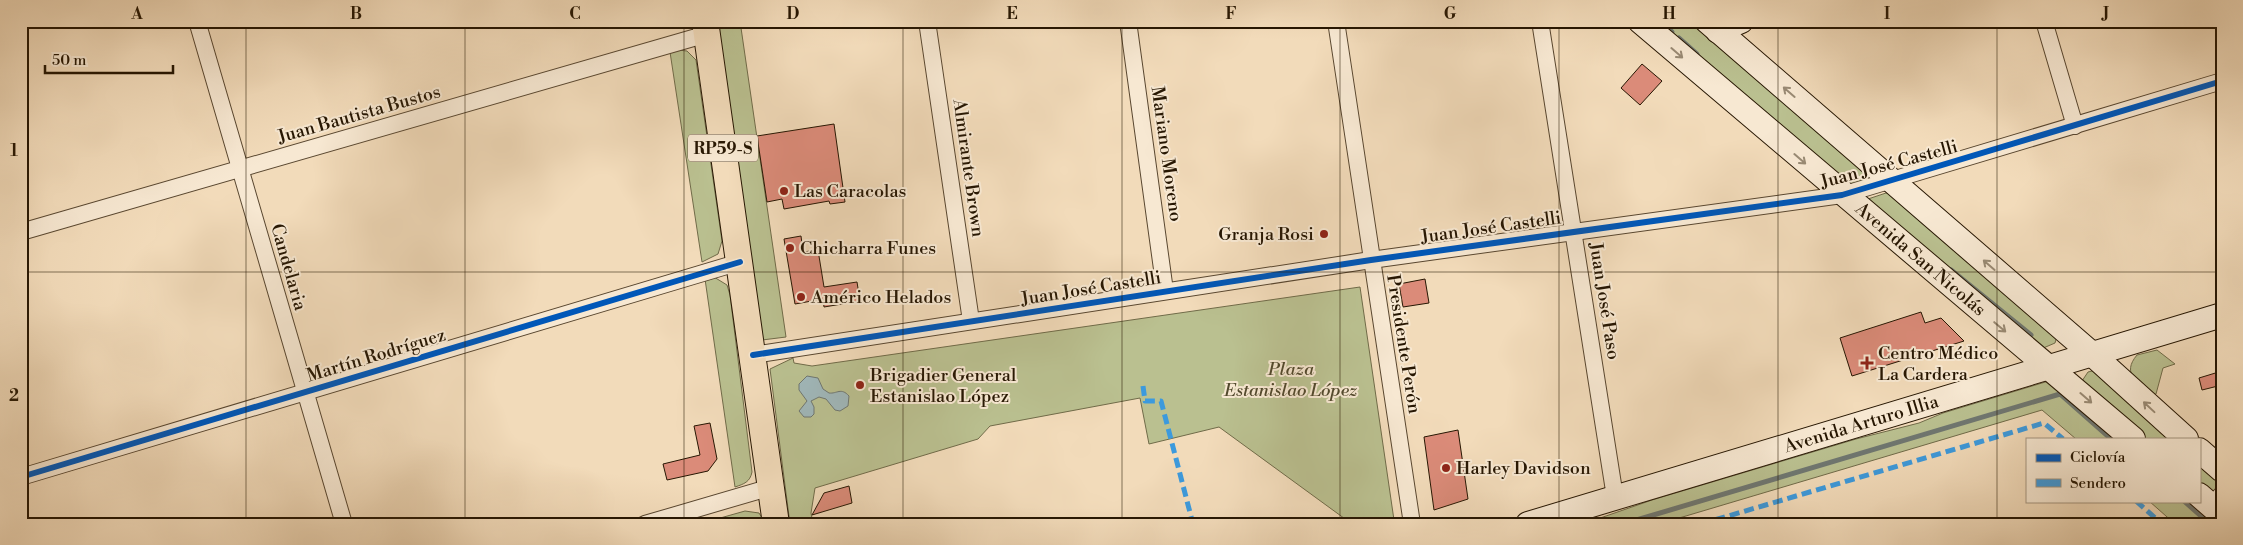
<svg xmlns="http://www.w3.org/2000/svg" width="2243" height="545" font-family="'Libre Bodoni',serif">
<rect width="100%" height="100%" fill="#f2dbba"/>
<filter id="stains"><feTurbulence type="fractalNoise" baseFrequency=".004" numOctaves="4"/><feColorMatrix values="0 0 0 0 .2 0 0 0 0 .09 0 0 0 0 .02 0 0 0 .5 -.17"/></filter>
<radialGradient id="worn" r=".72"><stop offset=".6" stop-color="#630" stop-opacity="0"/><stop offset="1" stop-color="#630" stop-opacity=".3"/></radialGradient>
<g fill="#bac090" stroke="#706b49">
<polygon points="714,21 740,21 786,337 762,340"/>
<polygon points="1650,21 1698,21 1873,177 1851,188"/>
<polygon points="678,50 687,51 696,60 722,241 718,254 702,262 670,52"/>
<polygon points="1886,193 1895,193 2057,336 2055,343 2041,349 1865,200"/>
<path d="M714 277 727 285 730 295 752 472C750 482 744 484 735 487L705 279Z"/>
<polygon points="1360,287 1394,520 1382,524 1352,524 1219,427 1149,444 1140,398 990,426 978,439 815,488 811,513 813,524 790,524 770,369 793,358 794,363 812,366"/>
<path d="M2157 350 2175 364 2163 368 2156 394 2151 396C2138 382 2121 374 2137 355Z"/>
<polygon points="2096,370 2179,439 2140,439 2082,381 2088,372"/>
<polygon points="2052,380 2126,439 2076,439 2042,410 1659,524 1583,524 1652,500 1856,439 1919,423 1943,413"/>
<polygon points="2199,456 2222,480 2220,486 2210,493 2199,489"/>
<polygon points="2149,501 2198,501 2222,524 2175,524"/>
<polygon points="745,511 759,513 766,524 699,524"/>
</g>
<path fill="#a0b8bb" stroke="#6f7771" d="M807 376 818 378 823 389 829 393C837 394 841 387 849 396L848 406 840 411 835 410 826 399 819 397 811 401 814 407V414L811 417H804L799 411 807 401 799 390V384Z"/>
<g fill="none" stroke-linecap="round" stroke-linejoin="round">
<g stroke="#6f7771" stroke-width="5">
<polyline points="1659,21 1672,32"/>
<polyline points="1679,38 1697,54"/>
<polyline points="1951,270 2031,335"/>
<polyline points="2184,501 2210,524"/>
<polyline points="1623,524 2060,394 2111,439"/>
</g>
</g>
<g fill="#db8b79" stroke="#261602">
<polygon points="1642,64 1662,81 1640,105 1621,88"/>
<polygon points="834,124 845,202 830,204 829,201 784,209 782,199 767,202 757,136"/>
<polygon points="801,236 803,252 818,250 824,287 857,282 860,301 824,307 823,299 795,304 784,239"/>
<polygon points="1425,279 1429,303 1403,307 1399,284"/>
<polygon points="1921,312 1925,323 1941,318 1964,341 1852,376 1840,338"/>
<polygon points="2222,371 2222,385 2202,390 2199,378"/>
<polygon points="710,423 717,459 708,471 667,480 663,464 700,455 694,426"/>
<polygon points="1458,430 1468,499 1434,510 1424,437"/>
<polygon points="849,486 852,503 812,515 824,493"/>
</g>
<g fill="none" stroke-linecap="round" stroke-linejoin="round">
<defs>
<g id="street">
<polyline points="197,21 344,524"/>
<polyline points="927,21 971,321"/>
<polyline points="1128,21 1165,291"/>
<polyline points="1336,21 1412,524"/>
<polyline points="1540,21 1615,497"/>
<polyline points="2044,21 2075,126"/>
<polyline points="21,232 707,34"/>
<polyline points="753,355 1371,260 1842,195 2222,81"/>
<polyline points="21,477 740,262"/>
<polyline points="2211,506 2222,494"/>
<polyline points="645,524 771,487"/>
</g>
<g id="secondary">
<path id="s1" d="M1640 21 2133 439"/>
<polyline points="1707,21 2092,354 2186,439"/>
<polyline points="1718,31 1741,21"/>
<polyline points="2199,450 2222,470"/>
<polyline points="2199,495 2222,515"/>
<path id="s2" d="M1528 524 2222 315"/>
</g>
<polyline id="primary" points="705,21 776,524"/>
</defs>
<use href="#street" stroke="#594730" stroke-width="18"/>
<use href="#secondary" stroke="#261602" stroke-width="26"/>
<use href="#primary" stroke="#261602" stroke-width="28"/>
<use href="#street" stroke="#f7e8d2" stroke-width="16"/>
<use href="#secondary" stroke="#f7e8d2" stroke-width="24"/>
<use href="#primary" stroke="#f2dbba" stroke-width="26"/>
<g stroke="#3c9add" stroke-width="5" stroke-dasharray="10 5" stroke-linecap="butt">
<polyline points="1143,386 1145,401 1161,401 1193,524"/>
<polyline points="2136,501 2162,524"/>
<polyline points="1701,524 2044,423 2063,439"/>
</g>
<defs>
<g id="cycleway">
<polyline points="753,355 1371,260 1842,195 2222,81"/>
<polyline points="21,477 740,262"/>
</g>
</defs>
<use href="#cycleway" stroke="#f7e8d2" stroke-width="9"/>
<use href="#cycleway" stroke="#0057b8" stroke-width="6"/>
</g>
<defs><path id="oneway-shaft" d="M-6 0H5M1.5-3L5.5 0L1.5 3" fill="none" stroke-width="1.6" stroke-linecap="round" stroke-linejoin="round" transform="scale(1.25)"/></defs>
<g stroke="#998a74">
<use href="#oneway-shaft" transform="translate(1677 53) rotate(41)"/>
<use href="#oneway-shaft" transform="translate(1789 92) rotate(-139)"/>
<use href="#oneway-shaft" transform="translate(1800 159) rotate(41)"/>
<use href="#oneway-shaft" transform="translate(1989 265) rotate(-139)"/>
<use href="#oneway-shaft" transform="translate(2000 327) rotate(40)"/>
<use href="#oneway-shaft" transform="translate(2086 398) rotate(41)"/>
<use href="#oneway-shaft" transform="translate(2149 407) rotate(-137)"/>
</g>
<path fill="none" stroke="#261602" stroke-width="1" stroke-opacity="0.55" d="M246 21V524M465 21V524M684 21V524M903 21V524M1122 21V524M1340 21V524M1559 21V524M1778 21V524M1997 21V524M21 272H2222"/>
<g fill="#8f2418" stroke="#f7e8d2" stroke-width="2">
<circle cx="784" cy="191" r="5"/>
<circle cx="1324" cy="234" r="5"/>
<circle cx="790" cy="248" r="5"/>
<circle cx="801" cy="297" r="5"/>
<path d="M1864.5 355.5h5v5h5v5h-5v5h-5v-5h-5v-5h5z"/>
<circle cx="860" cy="385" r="5"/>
<circle cx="1446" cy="468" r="5"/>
</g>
<g text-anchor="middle" stroke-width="4" stroke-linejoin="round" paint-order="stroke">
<rect fill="#f7e8d2" stroke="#655540" stroke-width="1" x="688" y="134.5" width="70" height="27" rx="4"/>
<g font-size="16" font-weight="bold" fill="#261602">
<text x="723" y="154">RP59-S</text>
</g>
<g font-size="18" fill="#261602" stroke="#f7e8d2">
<text transform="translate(359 114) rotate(-16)" y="6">Juan Bautista Bustos</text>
<text transform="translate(1167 154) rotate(82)" y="6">Mariano Moreno</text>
<text transform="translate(1889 164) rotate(-15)" y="6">Juan José Castelli</text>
<text transform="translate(969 168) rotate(82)" y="6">Almirante Brown</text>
<text transform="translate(1491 227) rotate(-8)" y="6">Juan José Castelli</text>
<text dy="6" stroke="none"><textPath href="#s1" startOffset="368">Avenida San Nicolás</textPath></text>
<text transform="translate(289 267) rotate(74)" y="6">Candelaria</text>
<text transform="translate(1091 288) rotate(-9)" y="6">Juan José Castelli</text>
<text transform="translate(1605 301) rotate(81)" y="6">Juan José Paso</text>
<text transform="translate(1404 344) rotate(81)" y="6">Presidente Perón</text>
<text transform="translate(376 355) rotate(-17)" y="6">Martín Rodríguez</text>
<text dy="6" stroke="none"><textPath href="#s2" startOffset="348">Avenida Arturo Illia</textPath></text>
</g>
<g font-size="18" fill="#261602" stroke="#f7e8d2" text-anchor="start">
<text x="794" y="197">Las Caracolas</text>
<text x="1314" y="240" text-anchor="end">Granja Rosi</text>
<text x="800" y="254">Chicharra Funes</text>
<text x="811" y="303">Américo Helados</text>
<text x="1878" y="359">Centro Médico<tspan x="1878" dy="21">La Cardera</tspan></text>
<text x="870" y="381">Brigadier General<tspan x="870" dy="21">Estanislao López</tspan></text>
<text x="1456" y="474">Harley Davidson</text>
</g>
<g font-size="18" font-style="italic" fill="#52492d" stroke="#f7e8d2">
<text x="1291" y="375">Plaza<tspan x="1291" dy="21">Estanislao López</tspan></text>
</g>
</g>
<rect width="2243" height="545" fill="none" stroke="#f2dbba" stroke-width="55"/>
<rect x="2026" y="438" width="175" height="65" fill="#f7e8d2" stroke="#a3947f"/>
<rect x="2036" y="454" width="25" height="8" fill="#0057b8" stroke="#a3947f"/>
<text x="2070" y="462" font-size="15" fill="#261602">Ciclovía</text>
<rect x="2036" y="479" width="25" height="8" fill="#3c9add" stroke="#a3947f"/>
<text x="2070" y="488" font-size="15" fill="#261602">Sendero</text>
<path d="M45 65v8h128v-8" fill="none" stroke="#261602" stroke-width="2.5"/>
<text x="52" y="65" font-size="15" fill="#261602" stroke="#f7e8d2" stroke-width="4" paint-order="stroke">50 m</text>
<rect x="28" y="28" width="2188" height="490" fill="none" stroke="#261602" stroke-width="2"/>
<g font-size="16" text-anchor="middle" font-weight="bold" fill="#261602">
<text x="137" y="19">A</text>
<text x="356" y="19">B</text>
<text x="575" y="19">C</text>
<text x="793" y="19">D</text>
<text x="1012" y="19">E</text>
<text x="1231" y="19">F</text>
<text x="1450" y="19">G</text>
<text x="1669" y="19">H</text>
<text x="1887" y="19">I</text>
<text x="2106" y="19">J</text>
<text x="14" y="156">1</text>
<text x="14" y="401">2</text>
</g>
<rect width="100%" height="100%" filter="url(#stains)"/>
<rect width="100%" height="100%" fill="url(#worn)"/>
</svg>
